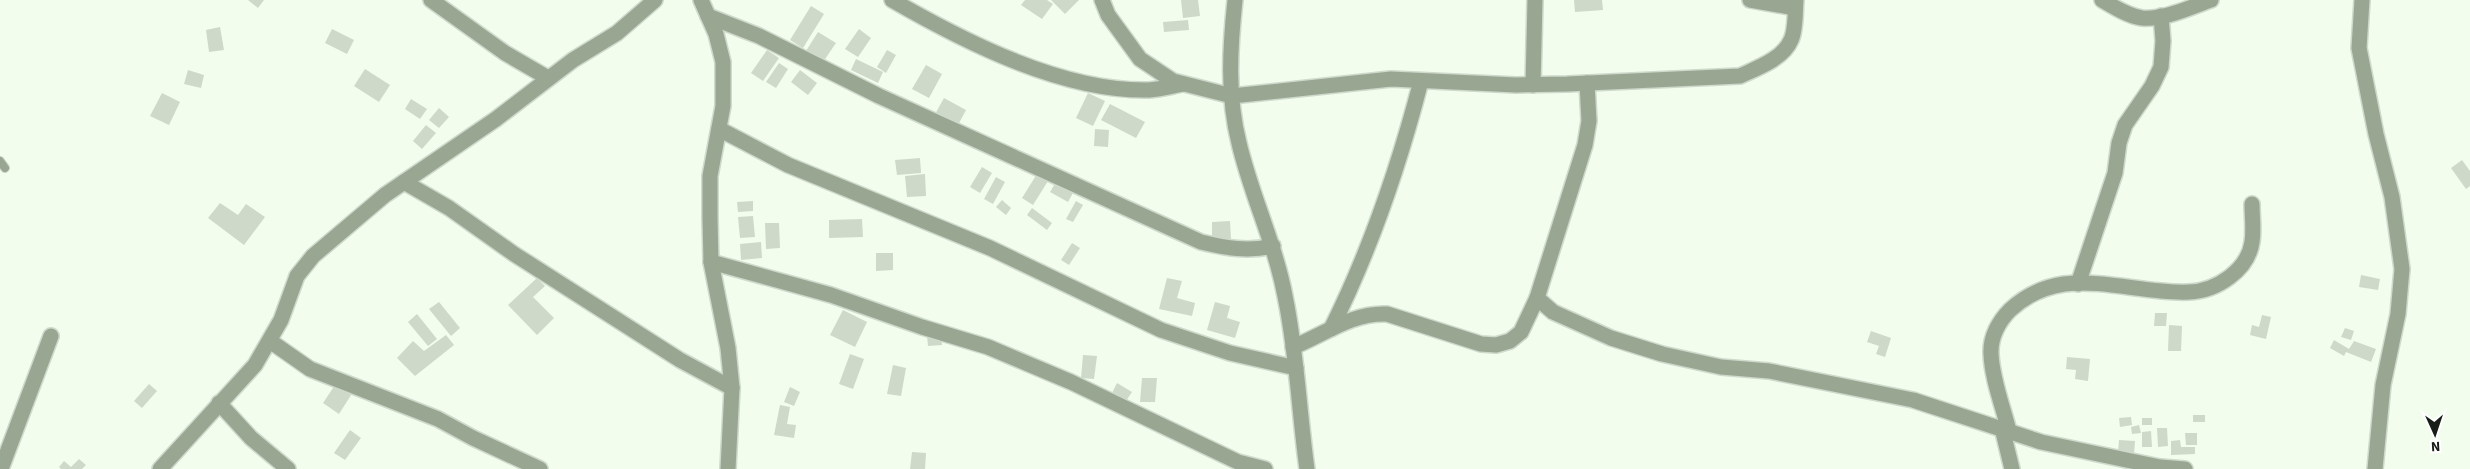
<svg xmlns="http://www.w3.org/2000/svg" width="2470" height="469" font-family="'Source Sans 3',sans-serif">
<rect width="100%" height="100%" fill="#f2fdee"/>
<g fill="#ced9c9">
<polygon points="248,0 264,0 258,8"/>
<polygon points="1025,0 1047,0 1053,4 1042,19 1021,5"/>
<polygon points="1051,0 1079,0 1065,14"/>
<polygon points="1181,0 1198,0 1200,16 1183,18"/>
<polygon points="1574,0 1602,0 1603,10 1575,12"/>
<polygon points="811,6 824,14 803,48 790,40"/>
<polygon points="1188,20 1189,30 1164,32 1163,22"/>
<polygon points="220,27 224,50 209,52 206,30"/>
<polygon points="332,29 354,40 347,54 325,43"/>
<polygon points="859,29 871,38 858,57 845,49"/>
<polygon points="818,32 836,43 823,62 806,51"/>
<polygon points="767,50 779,58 763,81 751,73"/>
<polygon points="887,50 896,55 886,73 877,67"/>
<polygon points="856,59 883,72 878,83 851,70"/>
<polygon points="779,63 788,69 776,88 766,82"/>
<polygon points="926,65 942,74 929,98 912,89"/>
<polygon points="365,69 390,85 379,102 354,86"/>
<polygon points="188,70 204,75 201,88 184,84"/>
<polygon points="800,70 817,83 808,95 791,82"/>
<polygon points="162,93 180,102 169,125 150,116"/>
<polygon points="1088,93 1105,101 1093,126 1076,118"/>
<polygon points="944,98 966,110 957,127 934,116"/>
<polygon points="411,99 427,109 420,119 405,109"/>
<polygon points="1110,104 1145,122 1136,138 1101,120"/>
<polygon points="439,108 449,117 439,128 429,120"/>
<polygon points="426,125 436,133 422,149 413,141"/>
<polygon points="1095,129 1109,130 1108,147 1094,146"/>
<polygon points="920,158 921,173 897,175 895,160"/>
<polygon points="2462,160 2470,171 2470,186 2466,189 2451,168"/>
<polygon points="982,167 992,173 980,193 970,187"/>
<polygon points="925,174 926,196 907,197 905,176"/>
<polygon points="1037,174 1048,181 1033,205 1022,198"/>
<polygon points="996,177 1005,182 993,204 984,199"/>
<polygon points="1056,182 1074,191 1068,202 1050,192"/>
<polygon points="1002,200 1011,208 1006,215 996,207"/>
<polygon points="753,201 753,211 738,212 737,202"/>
<polygon points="1076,201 1083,205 1073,222 1066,219"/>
<polygon points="220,203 238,215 246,204 265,217 244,245 208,218"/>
<polygon points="1032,208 1052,223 1047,230 1027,215"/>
<polygon points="753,216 755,237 740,238 738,217"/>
<polygon points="862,219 863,237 829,238 829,220"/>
<polygon points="1230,221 1231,240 1212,240 1212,222"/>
<polygon points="765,223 779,223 780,248 766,249"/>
<polygon points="761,242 762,258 741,260 740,244"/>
<polygon points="1072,243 1080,248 1069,265 1061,260"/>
<polygon points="876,253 893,253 893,270 876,271"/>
<polygon points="2361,275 2380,279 2378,290 2359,287"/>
<polygon points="537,278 545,286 533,297 554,318 537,335 508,305"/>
<polygon points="1167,278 1182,281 1177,298 1195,303 1192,316 1159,309"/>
<polygon points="439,302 460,328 451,336 429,309"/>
<polygon points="1215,302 1230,306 1227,318 1240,322 1235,338 1207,330"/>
<polygon points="843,310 867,322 855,347 830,335"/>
<polygon points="2155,313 2167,313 2166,326 2154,326"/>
<polygon points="417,314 437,339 428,346 408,322"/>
<polygon points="2262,315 2271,317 2266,339 2250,335 2252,325 2259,327"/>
<polygon points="2169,325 2182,326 2181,351 2168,351"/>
<polygon points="2345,328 2354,331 2351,340 2341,337"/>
<polygon points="1871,331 1891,338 1885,357 1876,354 1879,346 1867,342"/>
<polygon points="446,335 454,345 415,376 397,358 413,341 424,351"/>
<polygon points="941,335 942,345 928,346 927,336"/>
<polygon points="2334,340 2349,349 2354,341 2376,349 2371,362 2346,352 2344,356 2330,348"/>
<polygon points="850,354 864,359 853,389 839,384"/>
<polygon points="1083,355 1097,356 1094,379 1081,378"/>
<polygon points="2067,357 2090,359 2088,381 2075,379 2076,370 2066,369"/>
<polygon points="893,365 906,368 901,396 887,394"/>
<polygon points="1142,378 1157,378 1155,402 1140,402"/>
<polygon points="337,382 353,392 339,414 323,403"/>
<polygon points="1117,383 1132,392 1126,401 1112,393"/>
<polygon points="149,384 157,391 142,408 134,401"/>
<polygon points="790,387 800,392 794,406 784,402"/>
<polygon points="780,405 790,407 787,424 796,425 794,438 774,435"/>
<rect x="2193" y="415" width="12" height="7"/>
<polygon points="2131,417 2132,425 2120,427 2119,418"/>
<rect x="2142" y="418" width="10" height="7"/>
<polygon points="2139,425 2141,433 2132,434 2131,427"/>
<polygon points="2157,428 2167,428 2168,446 2158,447"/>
<polygon points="350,430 361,438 345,460 334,453"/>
<polygon points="2151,431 2152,447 2142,447 2142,432"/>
<polygon points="2185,433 2197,433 2197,445 2186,445"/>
<polygon points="2119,440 2135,441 2134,454 2118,453"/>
<polygon points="2180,440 2181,447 2195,447 2195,454 2171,455 2171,441"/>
<polygon points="912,452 926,453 925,469 910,469"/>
<polygon points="79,459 86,465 82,469 61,469 59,467 64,461 71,467"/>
</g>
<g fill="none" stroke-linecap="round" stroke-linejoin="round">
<defs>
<polyline id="lane" points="0,161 5,168"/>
<g id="street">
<polyline points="431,0 505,53 548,78"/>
<polyline points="701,0 716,34 723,62 723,106 710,176 710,218 711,262 728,348 732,388 728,469"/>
<path d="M892 0C965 42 1063 92 1149 90 1161 89 1172 86 1183 84"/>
<path d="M1102 0 1108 15 1140 59 1173 81 1232 96 1391 79 1516 85 1567 84 1740 76C1757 68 1783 59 1791 40 1796 30 1795 11 1796 0"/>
<path d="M1235 0C1230 47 1227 96 1239 143 1251 195 1275 243 1285 296 1297 353 1299 412 1307 469"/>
<polyline points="1750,0 1795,8"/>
<path d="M2102 0C2114 7 2128 16 2142 18 2164 20 2191 7 2211 0"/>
<polyline points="2362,0 2359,48 2376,134 2392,197 2402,269 2398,314 2383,385 2375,469"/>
<path d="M708 16 759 36 879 96 1201 242C1226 248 1248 252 1273 246"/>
<polyline points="1533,85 1535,0"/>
<polyline points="719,129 788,165 990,248 1161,330 1230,353 1296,368"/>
<polyline points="404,182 449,208 514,254 680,360 732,388"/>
<polyline points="711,262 831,295 922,327 988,347 1071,382 1238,462 1265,469"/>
<polyline points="2078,284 2115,173 2119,143 2125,125 2152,86 2161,67 2163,41 2161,16"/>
<polyline points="1537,298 1553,312 1611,338 1662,354 1721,367 1769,371 1913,400 2041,442 2160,467 2185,469"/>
<path d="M1331 329C1370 251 1399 166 1421 81"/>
<polyline points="270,341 310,369 438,419 473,438 540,469"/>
<path d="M1293 347C1323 335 1353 312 1387 314L1481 344 1496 345 1510 341 1521 332 1537 298 1585 145 1589 121 1587 83"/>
<polyline points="219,403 251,438 288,469"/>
<polyline points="2002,428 2012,469"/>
<path d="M2009 431C2003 407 1992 379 1991 354 1990 337 1999 321 2010 310 2025 296 2044 287 2064 284 2105 279 2149 294 2189 292 2217 291 2248 270 2252 242 2254 230 2252 216 2252 204"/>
<polyline points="1,469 51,336"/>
<polyline points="160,469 255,365 281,320 297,276 313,256 385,195 496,119 573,60 617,33 655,0"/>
</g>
</defs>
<use href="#lane" stroke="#cfd9cc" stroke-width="10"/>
<use href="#street" stroke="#cfd9cc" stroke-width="18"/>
<use href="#lane" stroke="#99a792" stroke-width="8"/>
<use href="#street" stroke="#99a792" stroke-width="15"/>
</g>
<g transform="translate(2435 434) rotate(177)" stroke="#ffffff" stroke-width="4" paint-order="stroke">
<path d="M0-4L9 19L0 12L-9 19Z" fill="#191d17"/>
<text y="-8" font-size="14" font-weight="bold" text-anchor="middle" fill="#191d17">N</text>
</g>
</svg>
